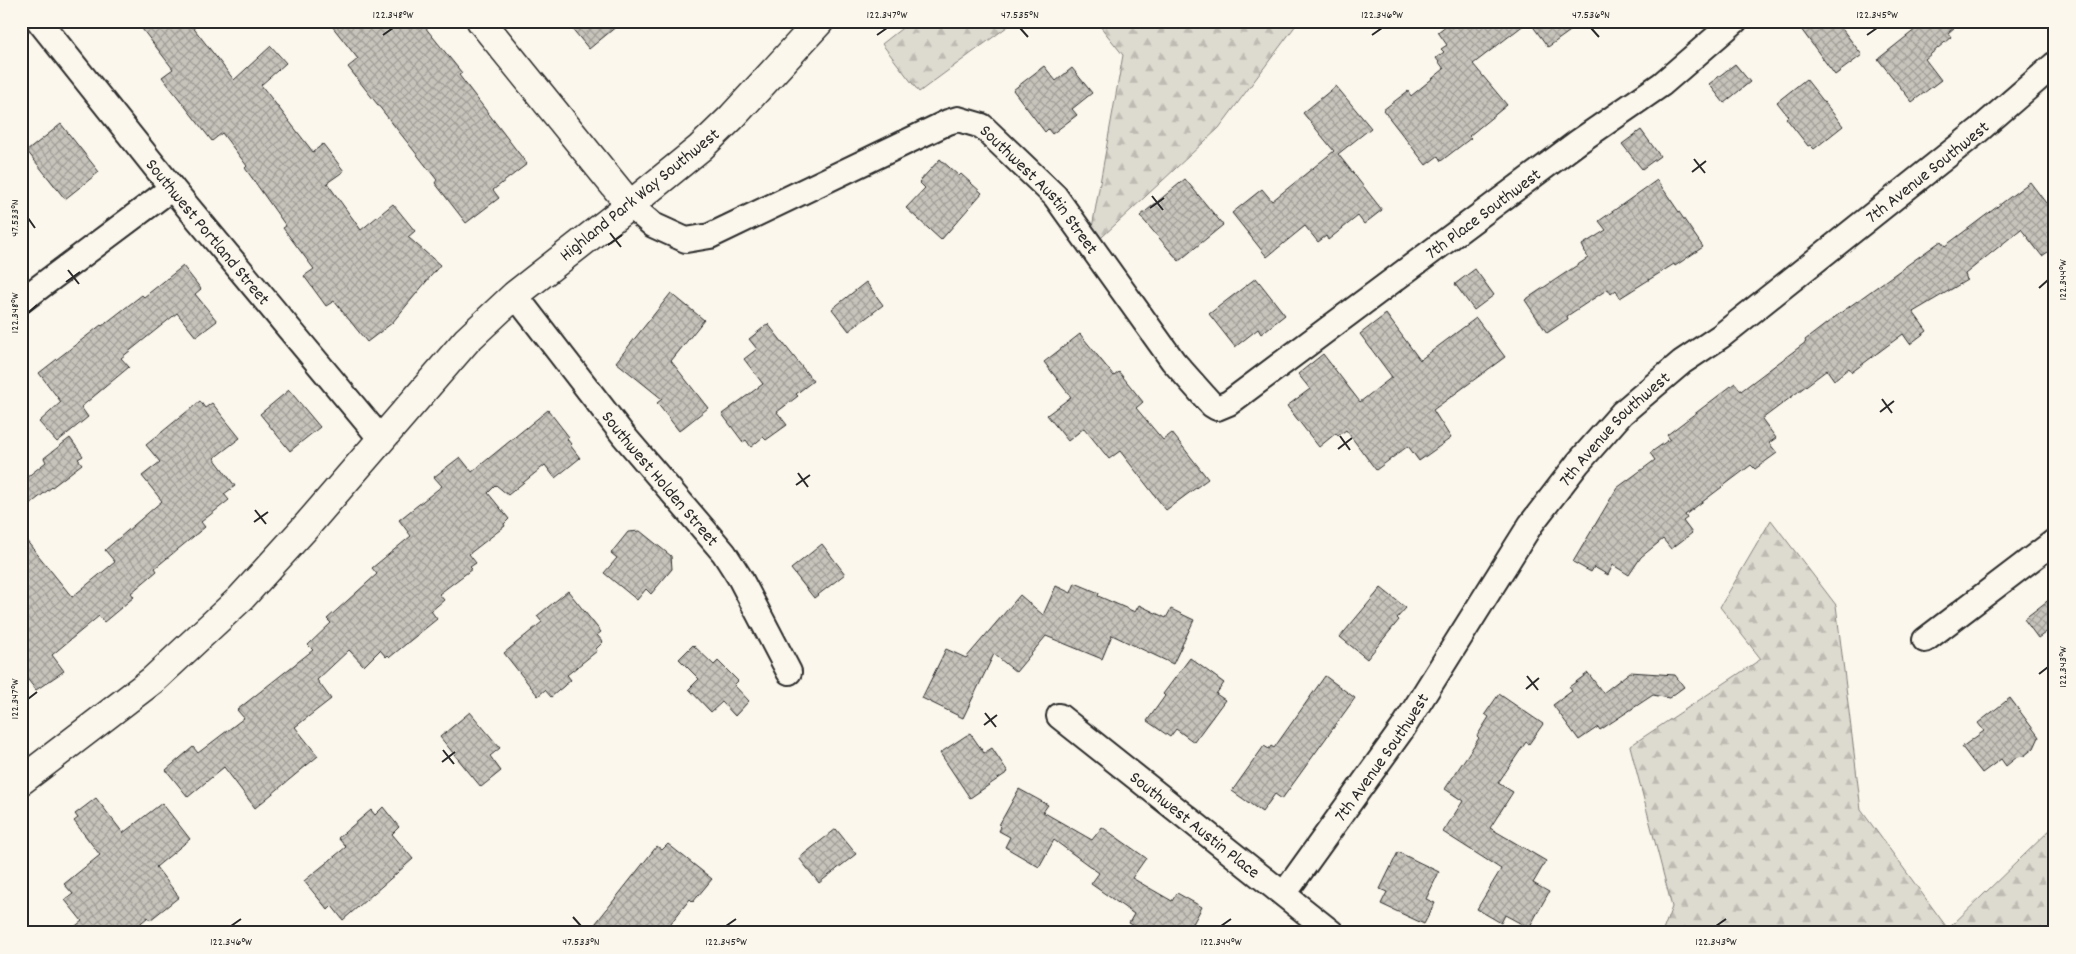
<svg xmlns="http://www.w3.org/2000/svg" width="2076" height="954" font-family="Dekko,sans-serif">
<defs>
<pattern id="forest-firs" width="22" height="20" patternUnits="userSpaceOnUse" patternTransform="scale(1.25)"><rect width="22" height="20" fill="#dddad0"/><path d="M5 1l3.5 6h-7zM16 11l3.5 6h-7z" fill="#bebbb3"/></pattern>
<pattern id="building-cross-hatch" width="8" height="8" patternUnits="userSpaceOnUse" patternTransform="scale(1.25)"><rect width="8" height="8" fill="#c7c4bc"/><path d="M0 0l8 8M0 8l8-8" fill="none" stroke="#a29f99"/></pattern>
</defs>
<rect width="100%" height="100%" fill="#fbf7ec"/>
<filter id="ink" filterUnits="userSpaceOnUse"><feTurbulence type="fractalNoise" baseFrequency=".02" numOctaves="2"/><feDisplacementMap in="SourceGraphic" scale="10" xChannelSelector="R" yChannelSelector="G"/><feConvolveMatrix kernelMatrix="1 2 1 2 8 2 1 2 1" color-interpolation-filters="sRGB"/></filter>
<g filter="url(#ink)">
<g fill="url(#forest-firs)" stroke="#84827e">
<polygon points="911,21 1015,21 919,92 882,44"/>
<polygon points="1096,21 1299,21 1219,128 1088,250 1123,55"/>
<polygon points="1771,520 1836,605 1861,810 1948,929 2055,825 2055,933 1662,933 1672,907 1630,746 1761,659 1720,607"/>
</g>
<g fill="url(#building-cross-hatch)" stroke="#2b2b2b">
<polygon points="136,21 188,21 234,80 271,46 286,63 261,85 313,152 323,144 344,171 327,183 361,230 393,204 415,231 408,237 440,265 392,323 367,342 334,301 326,306 304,276 314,269 283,228 286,226 245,168 247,166 222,133 212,141 162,77 173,69"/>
<polygon points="328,21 420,21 462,73 459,75 527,164 493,190 499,198 466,223 435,183 437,180 348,67 358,59"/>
<polygon points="566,21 623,21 589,49"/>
<polygon points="1452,21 1529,21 1473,64 1507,105 1469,136 1471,138 1441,161 1438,156 1426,165 1383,110 1408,91 1411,96 1444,69 1436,58 1444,52 1441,49 1447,45 1438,32"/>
<polygon points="1529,21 1584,21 1548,47"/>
<polygon points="1795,21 1836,21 1862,55 1835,75"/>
<polygon points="1926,21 1962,21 1948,33 1951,37 1925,59 1941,80 1912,102 1878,59"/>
<polygon points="1735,64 1750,82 1724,103 1709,84"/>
<polygon points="1044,66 1056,81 1072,68 1092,93 1072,109 1077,115 1052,134 1048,129 1045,132 1013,90"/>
<polygon points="1806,79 1843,126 1814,149 1810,145 1808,146 1786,118 1788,116 1777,102"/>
<polygon points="1336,86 1371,128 1338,154 1382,210 1364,224 1358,216 1328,240 1326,236 1318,242 1305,226 1267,257 1232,213 1262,189 1272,201 1334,151 1303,113"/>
<polygon points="61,124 99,172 65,199 27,151"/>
<polygon points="1641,130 1660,156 1642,169 1622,144"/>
<polygon points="940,159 959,176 961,174 982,193 941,240 906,208 925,188 919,182"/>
<polygon points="1185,179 1223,225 1179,261 1140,216"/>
<polygon points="1657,180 1703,247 1675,266 1674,264 1620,298 1616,290 1611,294 1608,289 1567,316 1568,319 1547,333 1525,300 1588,258 1582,245 1606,230 1599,221"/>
<polygon points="2030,182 2055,215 2055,247 2042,256 2021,229 1965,274 1967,280 1913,312 1927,331 1910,344 1903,334 1852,372 1849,368 1834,380 1827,370 1762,419 1776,438 1769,443 1777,453 1755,469 1751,465 1685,515 1687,518 1683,521 1692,533 1671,549 1663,539 1641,557 1629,575 1613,565 1608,575 1594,567 1591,572 1573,562 1617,488 1655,460 1650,453 1670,439 1667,435 1735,383 1741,391 1806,342 1805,340 1839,314 1941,241 1945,246"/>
<polygon points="183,266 201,289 195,294 217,321 196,337 177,313 121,358 129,367 81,407 88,417 57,442 39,422 61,402 39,373 101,325 102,326 142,295 144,297"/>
<polygon points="1475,269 1494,295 1474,310 1455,284"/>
<polygon points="1256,278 1285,315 1261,334 1258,329 1235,347 1209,314"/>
<polygon points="866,282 883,305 849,331 832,309"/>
<polygon points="671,293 704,320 671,361 708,408 679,431 657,403 662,399 616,362"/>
<polygon points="1386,314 1420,360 1476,318 1505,357 1433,410 1451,438 1419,461 1408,446 1376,470 1346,430 1338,436 1336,433 1319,447 1287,406 1310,389 1298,374 1323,354 1360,402 1392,377 1360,334"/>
<polygon points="768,324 813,381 796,394 798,396 777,412 787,425 766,440 763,437 751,447 746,440 743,442 722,414 763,384 744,359 757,349 749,339"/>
<polygon points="1080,334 1114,376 1119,372 1143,402 1136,408 1163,440 1172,433 1208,479 1166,510 1120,451 1109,459 1084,428 1068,441 1047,415 1071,397 1044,362"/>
<polygon points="289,390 320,427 290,451 260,414"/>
<polygon points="200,401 205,408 212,403 240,438 214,458 235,486 224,494 229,500 201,522 205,527 155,568 157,571 131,593 134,597 104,622 99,616 52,655 64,671 36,690 21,671 21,534 72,597 115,562 105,550 162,501 142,476 160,462 146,445"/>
<polygon points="548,410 569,437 567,439 571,444 570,445 580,458 555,478 545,465 508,495 496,485 488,493 509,519 504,524 505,526 469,554 476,563 470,567 472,569 439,594 444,600 431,611 437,619 390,657 388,655 386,657 380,650 364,666 349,650 317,680 331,699 295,727 318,756 255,808 224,767 188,797 166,770 193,747 198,753 244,718 237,710 313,650 308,645 331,623 327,619 377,574 372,568 411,536 399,520 442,486 434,477 460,457 472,472"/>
<polygon points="70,438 83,456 78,459 82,464 21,511 21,482 46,462 44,458"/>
<polygon points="640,531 671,556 672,569 651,594 646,589 637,600 604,573 617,558 611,553 628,532"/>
<polygon points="822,544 845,574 814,598 791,569"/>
<polygon points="1075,583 1099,593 1098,596 1135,612 1139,605 1166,618 1171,609 1194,620 1173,664 1112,635 1102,659 1046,636 1016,672 994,654 963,718 922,698 946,649 966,658 1020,595 1043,615 1056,586 1071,593"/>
<polygon points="1381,588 1406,608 1397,618 1399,620 1367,659 1340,637"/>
<polygon points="568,591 601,632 597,635 603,642 596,649 597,651 567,675 571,680 551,697 545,690 538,696 504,653 542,622 537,616"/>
<polygon points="2055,595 2055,626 2038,638 2024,619"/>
<polygon points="693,645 714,665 718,661 738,681 734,685 749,701 735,716 722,702 711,712 689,689 699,679 679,659"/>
<polygon points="1190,658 1224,683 1216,694 1225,700 1194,742 1176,729 1170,737 1147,721 1165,696 1163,694"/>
<polygon points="1630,672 1675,675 1684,687 1669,698 1653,695 1600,730 1598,727 1579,740 1553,705 1572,691 1569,687 1588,673 1603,693"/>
<polygon points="1325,676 1355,698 1282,799 1275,794 1262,812 1232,791 1264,746 1269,749 1271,746 1274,748"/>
<polygon points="1499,694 1543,724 1529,744 1526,742 1498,783 1513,792 1490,828 1546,861 1533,883 1549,892 1529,928 1505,915 1501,923 1477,909 1501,869 1443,832 1463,801 1445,789 1479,738 1477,736 1489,717 1485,714"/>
<polygon points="2010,698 2039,737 2034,748 2024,756 2017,757 2006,766 2001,759 1982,773 1962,747 1984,731 1978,723"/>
<polygon points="470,712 500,748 490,756 501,771 481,787 440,737"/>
<polygon points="970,733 984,753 992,748 1008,772 970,798 940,753"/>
<polygon points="1019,789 1048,805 1043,812 1092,840 1102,827 1146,858 1132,878 1172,901 1177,893 1202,907 1188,933 1147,933 1129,923 1134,914 1091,884 1099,873 1054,840 1039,867 1005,847 1010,837 999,831 1001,827 999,825"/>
<polygon points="96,798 123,833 162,803 190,839 156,867 179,897 150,920 148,917 129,933 67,933 82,921 65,900 73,894 64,884 100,855 74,821 78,818 75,814"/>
<polygon points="383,807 399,827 392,834 413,859 343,920 332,906 328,910 304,881 346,847 338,838 371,810 375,815"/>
<polygon points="836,829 856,854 819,883 799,858"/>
<polygon points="668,844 712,879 693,902 690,899 663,933 588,933 657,846 662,850"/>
<polygon points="1398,852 1439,872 1426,899 1435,903 1424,924 1381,904 1387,892 1380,889"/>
</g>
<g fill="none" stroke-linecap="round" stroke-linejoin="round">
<defs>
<g id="minor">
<path id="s1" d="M39 21 172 188 381 439"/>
<path id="s2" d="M630 205 653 225 686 240 710 236 948 122 958 119 982 126 1055 196 1173 361 1212 405 1217 408 1229 403 1578 142 1662 84 1735 21"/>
<path id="s3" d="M515 295 624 436 724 553 740 578 789 672"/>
<polyline points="21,301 172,188"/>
<polyline points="1925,640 2055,541"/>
<path id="s4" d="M1059 716 1332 933"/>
<path id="s5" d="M1284 894 1403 728 1531 524 1578 463 1622 413 1682 362 1721 336 1978 131 2055 64"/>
</g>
<polyline id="tertiary" points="21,781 153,680 241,598 303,530 467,340 515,295 630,205 481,21"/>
<polyline id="secondary" points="630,205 700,148 732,117 820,21"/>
</defs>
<use href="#minor" stroke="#2b2b2b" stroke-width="28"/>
<use href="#tertiary" stroke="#2b2b2b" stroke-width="31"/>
<use href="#secondary" stroke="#2b2b2b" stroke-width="31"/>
<use href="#minor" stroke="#fbf7ec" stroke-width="24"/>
<use href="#tertiary" stroke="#fbf7ec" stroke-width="28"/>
<use href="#secondary" stroke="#fbf7ec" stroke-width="28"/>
</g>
</g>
<path fill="none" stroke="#2b2b2b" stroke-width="2" d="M1020 28 1028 37M1591 28 1599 37M383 35 393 28M877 35 887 28M1372 35 1382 28M1867 35 1877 28M1694 159 1705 173M1692 172 1706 161M1152 196 1163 210M1150 208 1164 198M28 218 35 228M610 233 621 247M608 245 622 235M68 270 79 284M66 282 80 272M2039 288 2048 280M28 313 37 305M1882 399 1892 413M1880 412 1894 401M1340 436 1350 450M1338 449 1352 438M798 473 808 487M796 485 810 475M255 510 266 524M254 522 268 512M2039 674 2048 667M1527 676 1538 690M1526 689 1539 678M28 699 37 692M985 713 996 727M984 725 997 715M443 750 454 764M442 762 455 752M573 917 581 926M231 926 241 919M726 926 736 919M1221 926 1231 919M1716 926 1726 919"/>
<g text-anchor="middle" stroke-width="5" stroke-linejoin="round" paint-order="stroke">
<g font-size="18" fill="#2b2b2b" stroke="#fbf7ec">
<text dy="6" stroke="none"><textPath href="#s5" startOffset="978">7th Avenue Southwest</textPath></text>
<text dy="6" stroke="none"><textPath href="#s2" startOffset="476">Southwest Austin Street</textPath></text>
<text transform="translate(639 194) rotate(-39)" y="6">Highland Park Way Southwest</text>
<text dy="6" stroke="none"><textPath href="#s2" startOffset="1089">7th Place Southwest</textPath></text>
<text dy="6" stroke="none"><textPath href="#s1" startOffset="270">Southwest Portland Street</textPath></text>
<text dy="6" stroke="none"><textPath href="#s5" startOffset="572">7th Avenue Southwest</textPath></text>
<text dy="6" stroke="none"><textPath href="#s3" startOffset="234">Southwest Holden Street</textPath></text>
<text dy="6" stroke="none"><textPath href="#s5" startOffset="168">7th Avenue Southwest</textPath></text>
<text dy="6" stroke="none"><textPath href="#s4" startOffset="174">Southwest Austin Place</textPath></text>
</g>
</g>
<rect width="2076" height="954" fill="none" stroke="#fbf7ec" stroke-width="55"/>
<rect x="28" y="28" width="2020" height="898" fill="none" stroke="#2b2b2b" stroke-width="2"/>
<g font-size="12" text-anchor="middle" fill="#2b2b2b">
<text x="393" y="18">122.348°W</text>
<text x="887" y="18">122.347°W</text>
<text x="1020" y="18">47.535°N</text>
<text x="1382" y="18">122.346°W</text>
<text x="1591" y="18">47.536°N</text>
<text x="1877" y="18">122.345°W</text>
<text transform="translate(14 218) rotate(-90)" y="4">47.533°N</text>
<text transform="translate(2062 280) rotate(-90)" y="4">122.344°W</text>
<text transform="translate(14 313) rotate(-90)" y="4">122.348°W</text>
<text transform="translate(2062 667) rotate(-90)" y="4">122.343°W</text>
<text transform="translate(14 699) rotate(-90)" y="4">122.347°W</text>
<text x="231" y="945">122.346°W</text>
<text x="581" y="945">47.533°N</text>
<text x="726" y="945">122.345°W</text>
<text x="1221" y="945">122.344°W</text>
<text x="1716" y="945">122.343°W</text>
</g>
</svg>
